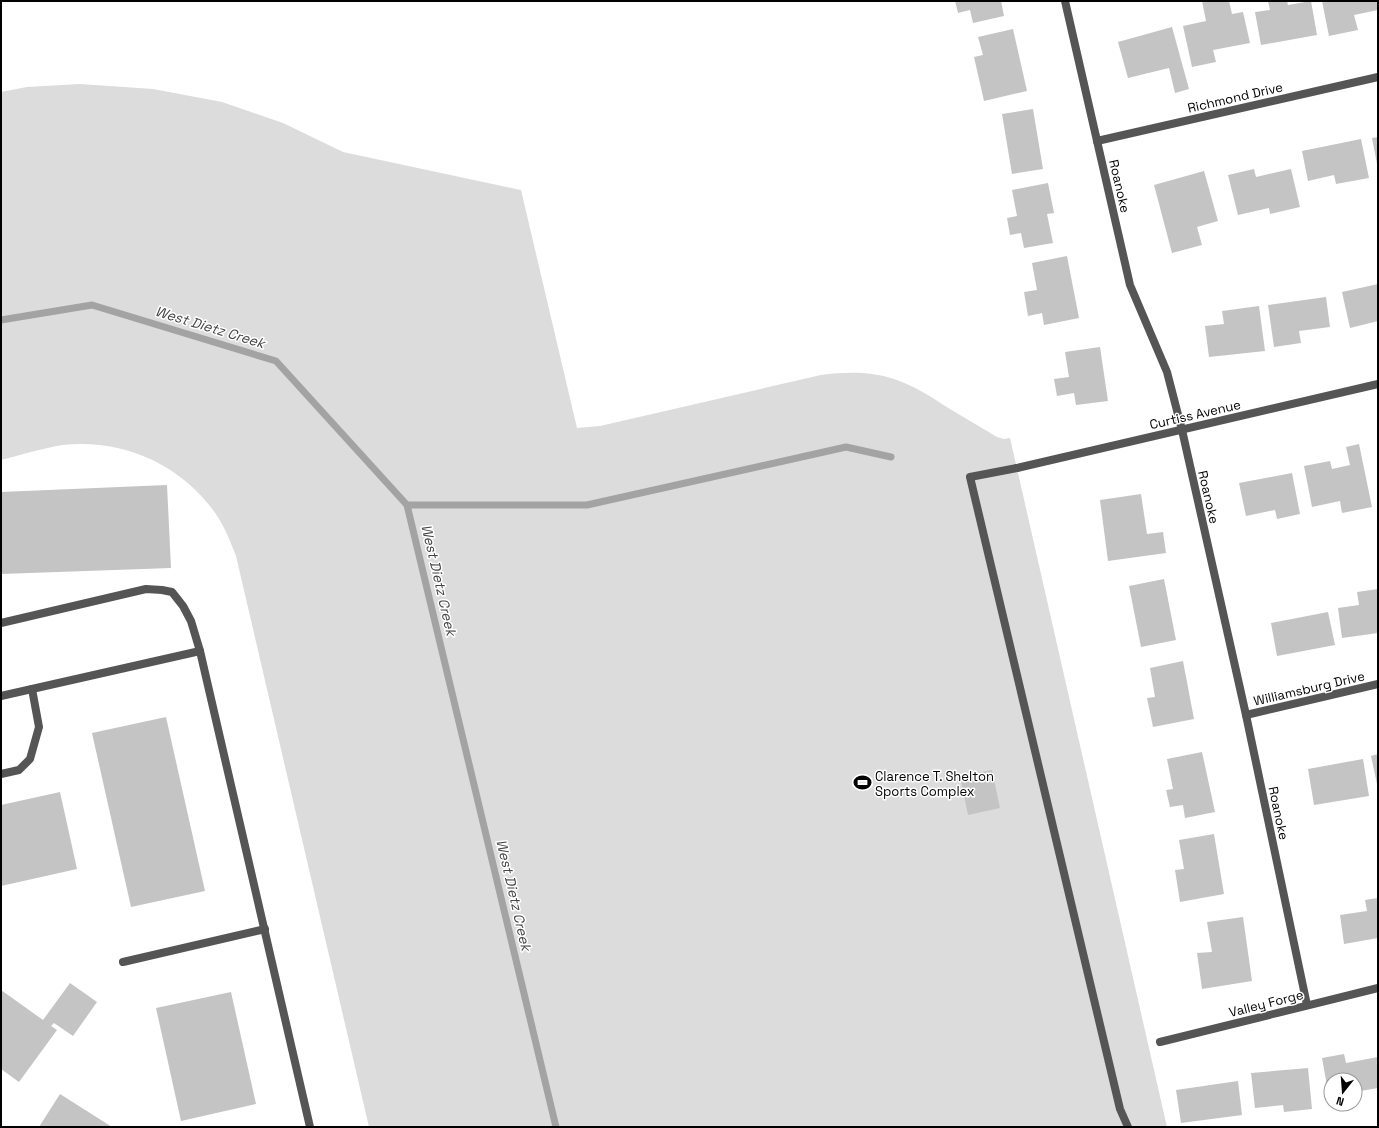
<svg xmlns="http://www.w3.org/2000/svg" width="1379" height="1128" font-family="'Space Grotesk',sans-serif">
<rect width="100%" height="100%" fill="#fff"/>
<path fill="#dcdcdc" d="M80 84 153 89 222 102 283 123 343 152 521 190 577 428 600 426 821 375C845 372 870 371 894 379 912 385 929 395 945 406 962 416 980 427 997 437L1004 439 1010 438 1167 1127H369L236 556C229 538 222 520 209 505 174 461 119 439 63 445 43 448 21 455 1 460V92L27 87Z"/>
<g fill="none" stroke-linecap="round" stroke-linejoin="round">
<g stroke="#a3a3a3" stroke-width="7">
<polyline points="1,320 92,305 276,361 407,505 556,1127"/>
<polyline points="407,505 587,505 846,447 891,457"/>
</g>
</g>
<g fill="#c4c4c4">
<polygon points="955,1 1001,1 1004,16 973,23 970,10 958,13"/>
<polygon points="1202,1 1229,1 1232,14 1243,12 1250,43 1213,50 1216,62 1192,67 1183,26 1206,21"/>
<polygon points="1268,1 1287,1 1288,5 1311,1 1317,35 1261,45 1255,12 1270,10"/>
<polygon points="1322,1 1378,1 1378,10 1354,15 1358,30 1329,36"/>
<polygon points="1172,27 1189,89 1175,93 1169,68 1128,78 1118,42"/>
<polygon points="1013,29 1027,91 984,101 974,57 983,55 978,37"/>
<polygon points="1033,109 1043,169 1012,174 1002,114"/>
<polygon points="1378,137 1378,164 1377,164 1372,138"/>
<polygon points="1361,139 1369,178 1336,184 1334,175 1308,181 1302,151"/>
<polygon points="1254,169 1256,177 1291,169 1300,207 1270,214 1269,208 1238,215 1228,175"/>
<polygon points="1204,171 1218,221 1197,227 1202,245 1172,253 1154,185"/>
<polygon points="1048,183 1054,213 1047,214 1053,243 1024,248 1021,233 1010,235 1007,218 1017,216 1012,190"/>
<polygon points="1067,256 1079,318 1044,325 1042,313 1028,316 1024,292 1037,290 1032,263"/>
<polygon points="1378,284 1378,321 1350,328 1342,292"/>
<polygon points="1326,297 1330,327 1299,331 1301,343 1274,347 1268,305"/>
<polygon points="1259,306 1265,351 1209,357 1205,326 1224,324 1222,311"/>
<polygon points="1100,347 1108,401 1076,405 1074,393 1057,396 1054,379 1069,377 1065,352"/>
<polygon points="1359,444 1372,507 1342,513 1340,501 1312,507 1304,466 1330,461 1332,469 1350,465 1346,447"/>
<polygon points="1292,473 1300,514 1277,519 1275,510 1246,516 1239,483"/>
<polygon points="167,485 171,568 1,574 1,492"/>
<polygon points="1141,494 1147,534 1163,532 1166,553 1108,561 1100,500"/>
<polygon points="1164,579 1176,640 1141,647 1129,586"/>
<polygon points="1378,589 1378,633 1342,638 1338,608 1359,605 1357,592"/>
<polygon points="1328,612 1335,645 1277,656 1271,623"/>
<polygon points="1183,661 1194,719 1153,727 1147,698 1155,697 1150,668"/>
<polygon points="166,717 205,891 131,907 92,733"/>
<polygon points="1202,752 1215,812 1185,818 1183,805 1170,807 1166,790 1173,789 1167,759"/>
<polygon points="1378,754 1378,784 1377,784 1371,756"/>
<polygon points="1363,759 1369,796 1314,805 1308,769"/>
<polygon points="992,770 1000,808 968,815 960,776"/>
<polygon points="60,792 77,869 1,886 1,805"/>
<polygon points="1214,834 1224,894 1180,902 1175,870 1184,869 1179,840"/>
<polygon points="1378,898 1378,938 1344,944 1340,915 1367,911 1365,900"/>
<polygon points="1243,917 1252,981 1202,989 1197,953 1212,952 1207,922"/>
<polygon points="70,983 97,1002 73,1036 54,1023 51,1026 57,1030 19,1082 1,1069 1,990 43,1020"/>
<polygon points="231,992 256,1104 181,1121 156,1008"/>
<polygon points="1344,1054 1346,1063 1378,1057 1378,1088 1355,1092 1355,1080 1331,1080 1331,1096 1329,1097 1322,1058"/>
<polygon points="1308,1068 1312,1109 1284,1112 1283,1105 1255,1108 1251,1073"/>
<polygon points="1238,1081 1242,1115 1181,1123 1176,1090"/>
<polygon points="60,1094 112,1127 39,1127"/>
</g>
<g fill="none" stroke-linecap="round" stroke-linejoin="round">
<g stroke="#555" stroke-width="8">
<polyline points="1017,468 970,477 1120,1109 1128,1127"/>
<polyline points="1,623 146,589 162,590 172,592 183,606 191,621 200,651 310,1127"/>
<polyline points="1,696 200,651"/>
<polyline points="1,774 19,770 30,759 39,727 32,689"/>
<polyline points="123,962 265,929"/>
</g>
<g stroke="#555" stroke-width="8">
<polyline points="1065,1 1130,285 1167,372 1182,430 1246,715 1307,1005"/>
<polyline points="1097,141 1378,77"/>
<polyline points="1017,468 1378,384"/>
<polyline points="1246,715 1378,684"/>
<polyline points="1160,1042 1378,988"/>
</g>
</g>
<defs>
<symbol id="stadium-bare" viewBox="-9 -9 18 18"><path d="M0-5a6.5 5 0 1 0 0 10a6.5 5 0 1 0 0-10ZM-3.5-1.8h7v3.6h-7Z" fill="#000" stroke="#fff" stroke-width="2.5" paint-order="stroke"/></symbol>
</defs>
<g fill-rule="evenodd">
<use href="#stadium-bare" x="850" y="770" width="25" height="25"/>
</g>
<g text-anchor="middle" stroke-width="3" stroke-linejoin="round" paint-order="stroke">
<g font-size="13" fill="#000" stroke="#fff">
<text transform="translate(1235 97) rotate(-13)" y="5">Richmond Drive</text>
<text transform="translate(1120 186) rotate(77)" y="5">Roanoke</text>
<text transform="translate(1195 414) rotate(-13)" y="5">Curtiss Avenue</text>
<text transform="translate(1209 497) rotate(77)" y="5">Roanoke</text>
<text transform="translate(1309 688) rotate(-13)" y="5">Williamsburg Drive</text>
<text transform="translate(1279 813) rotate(78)" y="5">Roanoke</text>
<text transform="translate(1266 1003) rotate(-14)" y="5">Valley Forge</text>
</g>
<g font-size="13" fill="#000" stroke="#fff" text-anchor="start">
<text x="875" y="781">Clarence T. Shelton<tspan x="875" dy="15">Sports Complex</tspan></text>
</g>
<g font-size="14" font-style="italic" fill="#444" stroke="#fff">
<text transform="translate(210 327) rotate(17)" y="5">West Dietz Creek</text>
<text transform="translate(439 580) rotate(77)" y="5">West Dietz Creek</text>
<text transform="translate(514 895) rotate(77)" y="5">West Dietz Creek</text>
</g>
</g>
<rect width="1379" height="1128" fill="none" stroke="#000000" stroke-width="4"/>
<g transform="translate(1343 1092) rotate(197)"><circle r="19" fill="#ffffff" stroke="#999999"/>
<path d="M0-3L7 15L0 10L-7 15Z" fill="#000000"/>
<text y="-6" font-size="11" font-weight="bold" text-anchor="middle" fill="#000000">N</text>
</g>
</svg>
